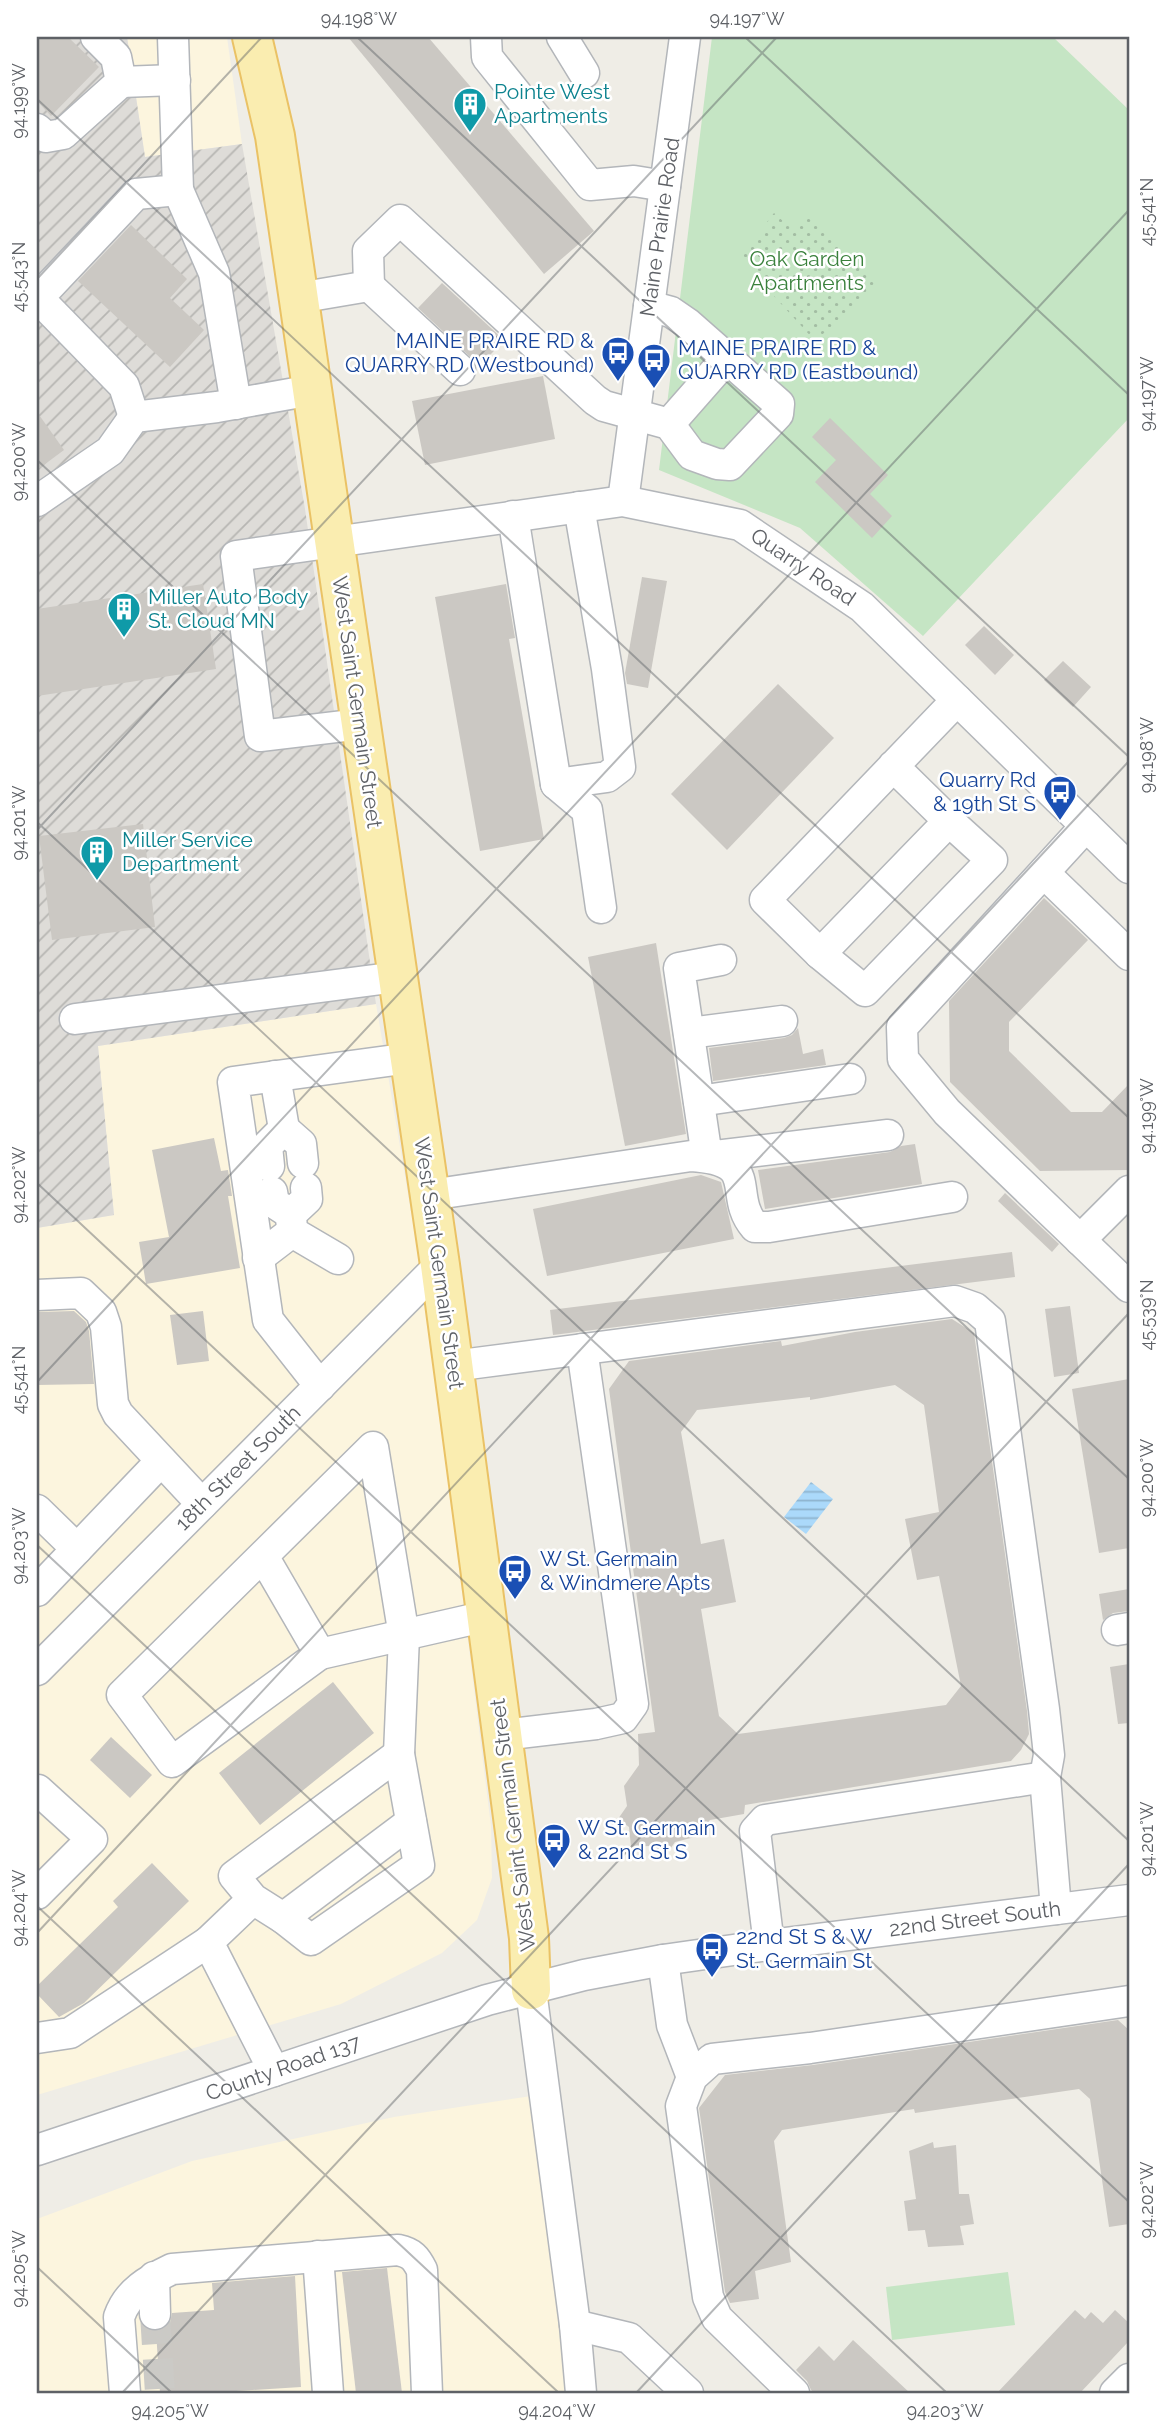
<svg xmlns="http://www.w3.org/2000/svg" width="1166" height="2430" font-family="Raleway,sans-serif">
<defs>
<pattern id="industrial-furrows" width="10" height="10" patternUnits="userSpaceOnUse" patternTransform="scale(1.75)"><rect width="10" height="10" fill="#dedcd8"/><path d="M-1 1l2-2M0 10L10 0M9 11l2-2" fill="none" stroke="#b7b6b3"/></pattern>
<pattern id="garden-dots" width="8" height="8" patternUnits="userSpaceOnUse" patternTransform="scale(1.75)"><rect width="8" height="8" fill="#c5e5c4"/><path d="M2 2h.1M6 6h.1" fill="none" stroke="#a3bda3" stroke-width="1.8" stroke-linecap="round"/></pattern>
<pattern id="water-rules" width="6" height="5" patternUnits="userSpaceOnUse" patternTransform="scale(1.75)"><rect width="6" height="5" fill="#abd9fa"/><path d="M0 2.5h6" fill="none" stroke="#8eb3ce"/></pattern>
</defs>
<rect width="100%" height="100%" fill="#efede6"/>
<g fill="#fcf5de">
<polygon points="127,37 227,37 242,144 145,157"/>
<polygon points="376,1004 426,1301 491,1826 492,1878 477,1920 442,1953 341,2004 37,2095 37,1228 114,1215 98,1046"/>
<polygon points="538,2095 568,2393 37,2393 37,2219 192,2161 394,2117"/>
</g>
<polygon fill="url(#industrial-furrows)" points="37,37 127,37 145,157 242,144 305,509 376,1004 98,1046 114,1215 37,1228"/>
<g fill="#c5e5c4">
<polygon points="712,37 1053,37 1129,110 1129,418 923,636 800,528 659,470"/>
<polygon points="1008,2272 1015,2325 892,2340 886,2287"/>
</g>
<polygon fill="url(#garden-dots)" points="774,213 792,229 809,215 877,286 815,341 739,258"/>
<polygon fill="url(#water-rules)" points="811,1482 833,1499 806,1534 784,1517"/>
<g fill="#cbc8c3" fill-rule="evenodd">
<polygon points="37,37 68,37 99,67 51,116 37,101"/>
<polygon points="348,37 428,37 594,231 544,274"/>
<polygon points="131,225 187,279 170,298 204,330 170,367 78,281"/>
<polygon points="442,283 504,340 480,366 418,308"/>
<polygon points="543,376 555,439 425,465 412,401"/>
<polygon points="37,412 64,450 37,470"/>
<polygon points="830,418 888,475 870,494 892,516 872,538 815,482 836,460 812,437"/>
<polygon points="642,577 667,581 648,688 627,684 625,673"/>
<polygon points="203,584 216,669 37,696 37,609"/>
<polygon points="506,584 515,638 509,639 544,839 480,851 435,597"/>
<polygon points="984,626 1014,655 995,675 965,645"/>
<polygon points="1063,661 1091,687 1073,707 1044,680"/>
<polygon points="778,684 834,738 727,850 671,794"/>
<polygon points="143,824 155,927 52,940 39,836"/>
<polygon points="1044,898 1088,940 1009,1022 1009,1051 1071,1112 1102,1112 1129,1084 1129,1170 1040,1171 950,1082 949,1001"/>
<polygon points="656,943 686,1134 625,1146 588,957"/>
<polygon points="798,1028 803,1054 823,1049 826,1065 713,1081 709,1048 784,1038 792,1035"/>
<polygon points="214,1138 221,1171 228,1170 232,1196 228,1196 240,1268 146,1284 139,1242 169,1237 152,1150"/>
<polygon points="915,1144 922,1184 765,1209 758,1170 890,1152 901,1146"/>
<polygon points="701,1175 721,1182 734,1239 547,1276 533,1209"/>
<polygon points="1005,1193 1059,1244 1052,1252 998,1201"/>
<polygon points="1012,1252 1015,1277 553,1335 550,1310"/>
<polygon points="1070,1306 1079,1373 1054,1377 1045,1309"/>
<polygon points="74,1311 86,1322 89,1331 94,1384 37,1385 37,1312"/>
<polygon points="203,1311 209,1361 177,1365 170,1315"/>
<path d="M952 1319 974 1333 1027 1711 1029 1734 1021 1750 1011 1761 745 1805 744 1814 710 1820 695 1837 675 1842 666 1855 649 1846 631 1847 629 1827 618 1819 627 1806 624 1786 639 1765 638 1734 655 1732 609 1389 629 1361 781 1341 782 1346 855 1332ZM895 1385 924 1405 939 1512 905 1519 917 1580 939 1576 961 1686 946 1705 738 1734 719 1716 701 1609 736 1602 724 1539 701 1544 681 1432 697 1410 810 1397V1400Z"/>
<polygon points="1129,1379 1129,1548 1099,1553 1072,1389"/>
<polygon points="1129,1589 1129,1611 1113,1613 1103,1620 1099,1594"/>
<polygon points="1129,1664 1129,1723 1118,1724 1110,1667"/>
<polygon points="333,1682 374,1733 260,1825 219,1773"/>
<polygon points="111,1737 152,1775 130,1798 90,1760"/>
<polygon points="152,1863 189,1901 84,2003 59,2017 37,1994 37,1986 118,1907 113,1901"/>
<polygon points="1118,2020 1129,2030 1129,2224 1109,2227 1090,2099 1079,2089 915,2113 914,2109 782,2130 774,2141 791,2262 755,2271 759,2299 730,2303 725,2292 699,2108 725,2075 813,2065"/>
<polygon points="933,2142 934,2148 956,2145 959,2194 969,2194 974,2224 960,2226 964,2245 928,2247 925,2230 908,2231 904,2201 916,2199 909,2151"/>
<polygon points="387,2268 402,2393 356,2393 342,2272"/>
<polygon points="295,2276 301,2387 205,2393 160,2393 156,2331 164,2329 170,2323 172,2313 214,2310 212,2283"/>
<polygon points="1075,2310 1085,2319 1091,2312 1103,2323 1115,2310 1129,2323 1129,2341 1080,2393 997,2393"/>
<polygon points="853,2340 910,2393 814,2393 811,2390 807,2381 796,2370 819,2346 834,2361"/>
</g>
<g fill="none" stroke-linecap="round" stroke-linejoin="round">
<polyline stroke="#cbcac6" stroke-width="30" stroke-dasharray="30 15" stroke-linecap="butt" points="155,2314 160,2393"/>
<defs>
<g id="minor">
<polyline points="486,37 487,57 590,185 634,181 665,186"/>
<polyline points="562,37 584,73"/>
<polyline points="121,82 175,80"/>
<polyline points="37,129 46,137 63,134 121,82 116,57 96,37"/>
<polyline points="178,190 214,273 236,404"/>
<polyline points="369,286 460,370"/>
<polyline points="298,298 369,286 368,251 400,220 595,400 604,406 669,424 692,455 717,464 730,465 778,414 779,404 687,323 671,312 649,306"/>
<polyline points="134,417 124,386 38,298 136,194 178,190 173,37"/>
<polyline points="669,424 727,358"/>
<polyline points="37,501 110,451 134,417 217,407 312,390"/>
<polyline points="623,501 685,37"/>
<polyline points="513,516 556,784 587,810 601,908"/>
<polyline points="361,724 260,736 236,556 623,501 740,525 862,607 1129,868"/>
<polyline points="893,766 949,821 820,954 765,900 957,700"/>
<polyline points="556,784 607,777 620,767 607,669 579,507"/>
<polyline points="1086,826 902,1027 903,1059 947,1112 1129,1287"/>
<polyline points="1044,873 1129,955"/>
<polyline points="820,954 865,991 992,860 949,821"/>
<polyline points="721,960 679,968 707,1157 888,1135"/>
<polyline points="75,1019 397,977"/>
<polyline points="689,1033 782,1021"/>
<polyline points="275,1076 284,1129"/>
<polyline points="699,1101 850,1079"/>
<polyline points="269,1166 267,1146 284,1129 301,1144 303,1163"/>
<polyline points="272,1192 274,1203 291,1214"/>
<path d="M430 1195 691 1156C764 1161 726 1193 755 1227H769L952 1197"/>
<polyline points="292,1232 338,1259"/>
<polyline points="1080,1240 1129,1191"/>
<polyline points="258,1258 292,1232 291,1214 307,1199 306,1188"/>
<polyline points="37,1295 81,1293 101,1312 106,1327 113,1404 118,1414 202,1504"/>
<polyline points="453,1366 955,1301 975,1308 990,1321 1044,1709 1049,1755 1045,1777 1056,1909"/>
<polyline points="320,1386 268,1320 233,1082 410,1058"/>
<polyline points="37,1510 77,1549"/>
<polyline points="263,1556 320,1654 172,1762 122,1695 373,1447 404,1636 399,1754"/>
<polyline points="37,1591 161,1461"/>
<polyline points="1117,1630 1129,1628"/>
<polyline points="320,1654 487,1616"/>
<polyline points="37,1670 440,1265"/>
<polyline points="503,1735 596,1724 623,1718 633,1704 582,1349"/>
<polyline points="37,1791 38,1790 92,1839 37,1894"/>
<polyline points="253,1899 283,1918 311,1940 419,1865 399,1754 234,1876 253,1899 208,1942 274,2071"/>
<polyline points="283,1918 411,1822"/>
<polyline points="769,1945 755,1831 765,1820 1045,1777"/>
<polyline points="663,1960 672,2025 692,2077"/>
<polyline points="531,1990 575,2325 581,2393"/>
<polyline points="37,2038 70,2033 208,1942"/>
<polyline points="37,2150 487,2000 584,1975 663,1960 769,1945 1129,1900"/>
<polyline points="318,2256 328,2393"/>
<polyline points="154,2277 155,2314"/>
<polyline points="575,2325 629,2338 688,2393"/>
<path d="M125 2393 119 2317C128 2291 149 2280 172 2269L398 2250C412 2253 416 2258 422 2270L427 2393"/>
<polyline points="794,2393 717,2318 708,2297 681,2106 692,2077 712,2059 810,2048 1129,2001"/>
<polyline points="1115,2393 1129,2379"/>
</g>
<polyline id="major" points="252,37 275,136 440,1265 529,1938 531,1990"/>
</defs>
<use href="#minor" stroke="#b3b6ba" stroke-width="33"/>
<use href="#major" stroke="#eac265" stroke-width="42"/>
<use href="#minor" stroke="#fff" stroke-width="30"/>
<use href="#major" stroke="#faedb0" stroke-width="38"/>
</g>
<path fill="none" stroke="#5e6166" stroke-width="2" stroke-opacity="0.45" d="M357 37 1129 757M745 37 1129 395M37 99 1129 1118M37 279 262 37M37 460 1129 1479M37 822 1129 1841M37 830 777 37M37 1183 1129 2202M37 1382 1129 210M37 1545 947 2393M37 1906 559 2393M37 1933 1129 761M37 2267 172 2393M122 2393 1129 1313M636 2393 1129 1864"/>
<defs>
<symbol id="building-pin" viewBox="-11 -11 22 30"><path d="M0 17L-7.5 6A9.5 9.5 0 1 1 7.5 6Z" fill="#0f9aa8" stroke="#fff"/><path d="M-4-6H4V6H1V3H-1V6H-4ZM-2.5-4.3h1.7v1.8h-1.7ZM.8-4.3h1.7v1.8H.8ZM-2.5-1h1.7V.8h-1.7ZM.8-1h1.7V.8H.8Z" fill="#fff"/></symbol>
<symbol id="bus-pin" viewBox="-11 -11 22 30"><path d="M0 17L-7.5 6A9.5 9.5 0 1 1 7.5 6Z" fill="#1a4fb4" stroke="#fff"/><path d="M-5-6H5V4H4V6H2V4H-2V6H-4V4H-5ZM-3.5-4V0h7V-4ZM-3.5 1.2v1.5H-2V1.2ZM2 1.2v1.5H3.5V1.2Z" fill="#fff"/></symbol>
</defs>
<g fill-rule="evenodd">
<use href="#building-pin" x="451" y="85" width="38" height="52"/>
<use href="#bus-pin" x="599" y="334" width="38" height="52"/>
<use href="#bus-pin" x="635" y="341" width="38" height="52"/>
<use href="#building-pin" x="105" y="590" width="38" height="52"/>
<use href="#bus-pin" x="1041" y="773" width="38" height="52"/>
<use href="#building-pin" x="78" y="833" width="38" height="52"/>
<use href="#bus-pin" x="496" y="1552" width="38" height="52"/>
<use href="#bus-pin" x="535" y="1821" width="38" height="52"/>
<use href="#bus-pin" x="693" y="1930" width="38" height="52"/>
</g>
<g text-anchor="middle" stroke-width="5" stroke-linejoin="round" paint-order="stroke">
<g font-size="21" fill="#0d838f" stroke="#fff" text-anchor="start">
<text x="494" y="99">Pointe West<tspan x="494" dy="24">Apartments</tspan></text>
<text x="148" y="604">Miller Auto Body<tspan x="148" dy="24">St. Cloud MN</tspan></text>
<text x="122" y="847">Miller Service<tspan x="122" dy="24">Department</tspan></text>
</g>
<g font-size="21" fill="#5e6166" stroke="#fff">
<text transform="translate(660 227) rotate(-82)" y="7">Maine Prairie Road</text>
<text transform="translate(803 567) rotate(34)" y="7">Quarry Road</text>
<text transform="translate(357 702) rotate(82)" y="7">West Saint Germain Street</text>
<text transform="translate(439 1263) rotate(82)" y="7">West Saint Germain Street</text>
<text transform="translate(238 1468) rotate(-45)" y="7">18th Street South</text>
<text transform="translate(513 1825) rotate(-97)" y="7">West Saint Germain Street</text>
<text transform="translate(975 1919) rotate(-7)" y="7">22nd Street South</text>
<text transform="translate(283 2068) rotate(-19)" y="7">County Road 137</text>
</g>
<g font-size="21" fill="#3a813c" stroke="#fff">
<text x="807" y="266">Oak Garden<tspan x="807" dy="24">Apartments</tspan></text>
</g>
<g font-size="21" fill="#164399" stroke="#fff" text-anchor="start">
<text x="594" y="348" text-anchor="end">MAINE PRAIRE RD &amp;<tspan x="594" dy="24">QUARRY RD (Westbound)</tspan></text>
<text x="678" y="355">MAINE PRAIRE RD &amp;<tspan x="678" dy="24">QUARRY RD (Eastbound)</tspan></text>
<text x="1036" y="787" text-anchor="end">Quarry Rd<tspan x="1036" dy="24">&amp; 19th St S</tspan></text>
<text x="540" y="1566">W St. Germain<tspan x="540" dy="24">&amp; Windmere Apts</tspan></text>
<text x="578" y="1835">W St. Germain<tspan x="578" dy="24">&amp; 22nd St S</tspan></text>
<text x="736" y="1944">22nd St S &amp; W<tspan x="736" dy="24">St. Germain St</tspan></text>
</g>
</g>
<rect width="1166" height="2430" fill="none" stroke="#ffffff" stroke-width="77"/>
<rect x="38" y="38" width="1090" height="2354" fill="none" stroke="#5e6166" stroke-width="2.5"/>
<g font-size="18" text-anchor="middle" fill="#5e6166">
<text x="359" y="25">94.198°W</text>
<text x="747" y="25">94.197°W</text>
<text transform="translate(19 101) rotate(-90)" y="6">94.199°W</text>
<text transform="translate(1147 212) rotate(-90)" y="6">45.541°N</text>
<text transform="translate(19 277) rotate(-90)" y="6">45.543°N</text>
<text transform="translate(1147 394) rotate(-90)" y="6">94.197°W</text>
<text transform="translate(19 462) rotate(-90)" y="6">94.200°W</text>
<text transform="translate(1147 755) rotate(-90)" y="6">94.198°W</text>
<text transform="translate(19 823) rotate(-90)" y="6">94.201°W</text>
<text transform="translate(1147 1116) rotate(-90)" y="6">94.199°W</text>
<text transform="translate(19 1185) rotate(-90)" y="6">94.202°W</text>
<text transform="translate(1147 1315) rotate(-90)" y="6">45.539°N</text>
<text transform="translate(19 1380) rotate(-90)" y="6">45.541°N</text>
<text transform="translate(1147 1478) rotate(-90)" y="6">94.200°W</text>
<text transform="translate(19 1546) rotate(-90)" y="6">94.203°W</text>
<text transform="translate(1147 1839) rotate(-90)" y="6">94.201°W</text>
<text transform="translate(19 1908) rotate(-90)" y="6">94.204°W</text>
<text transform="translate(1147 2200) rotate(-90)" y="6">94.202°W</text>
<text transform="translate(19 2269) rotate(-90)" y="6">94.205°W</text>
<text x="170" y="2417">94.205°W</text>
<text x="557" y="2417">94.204°W</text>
<text x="945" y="2417">94.203°W</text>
</g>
</svg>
